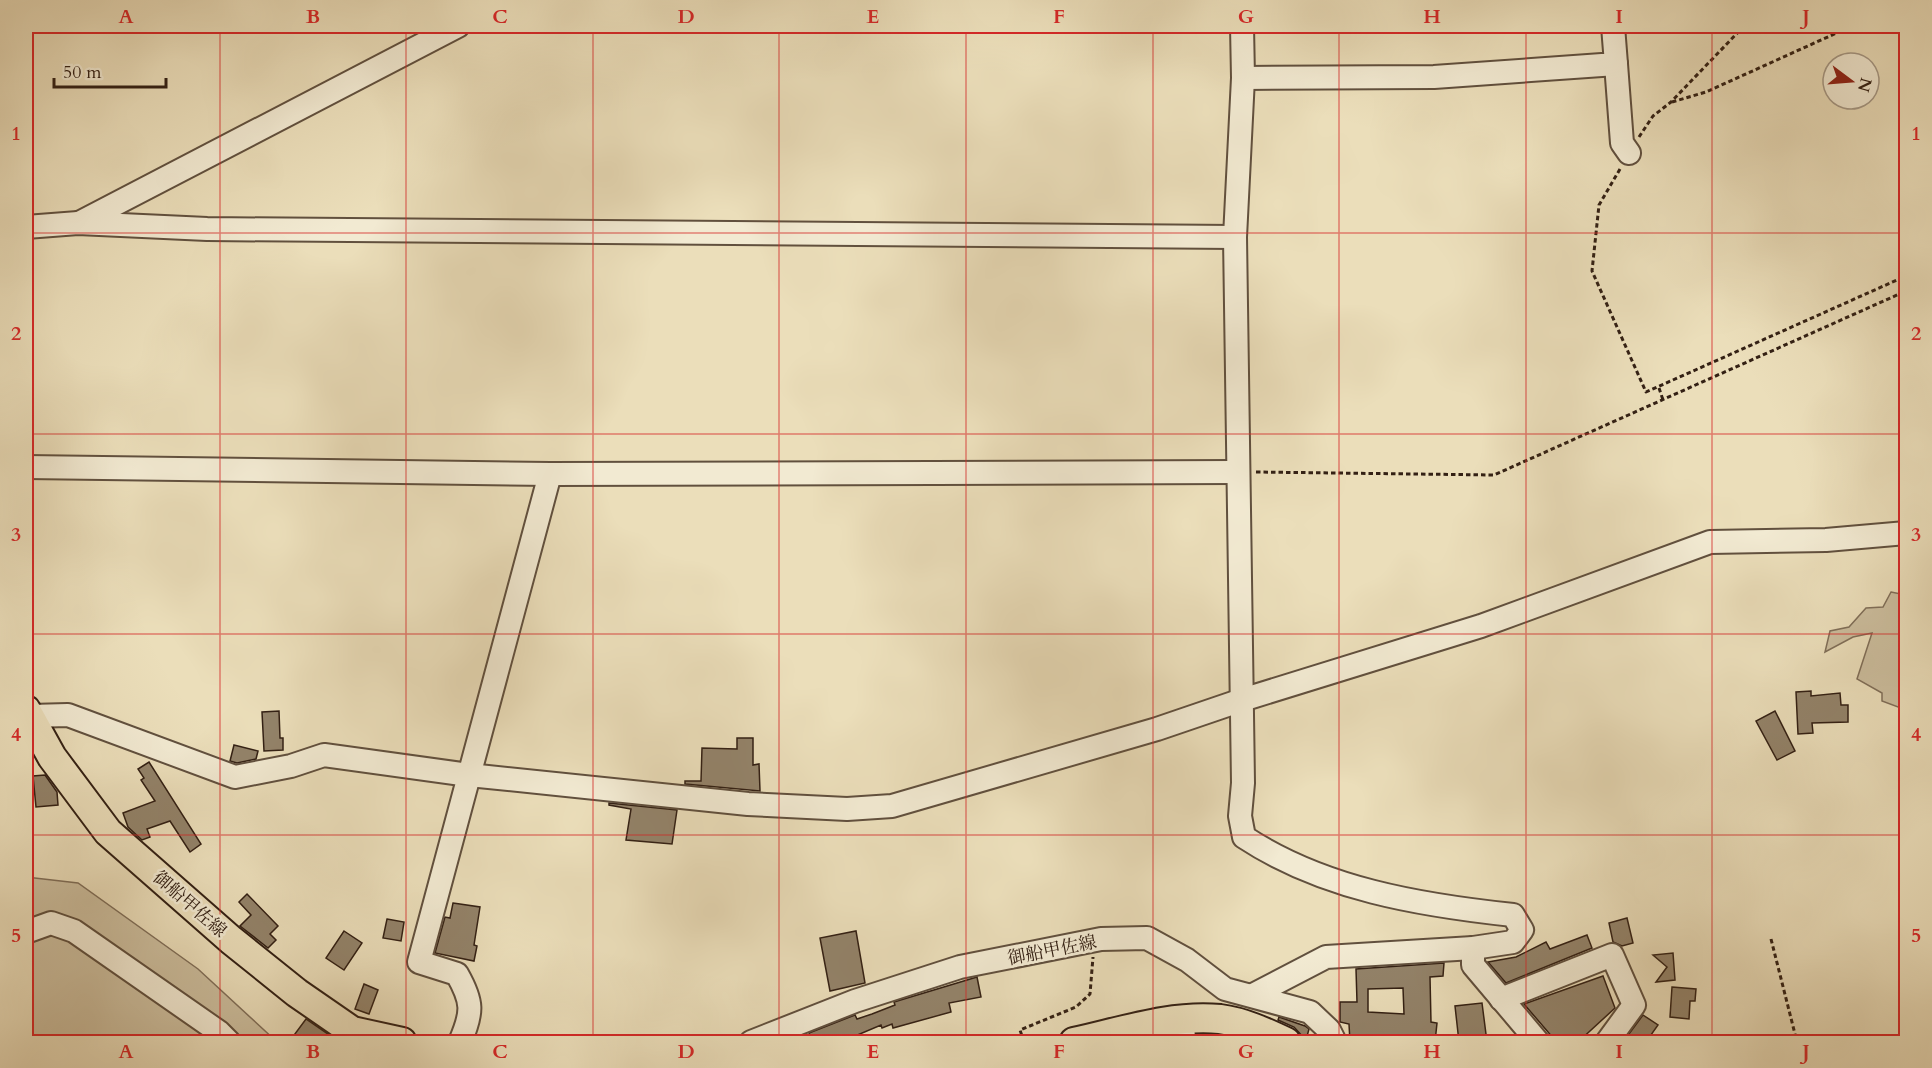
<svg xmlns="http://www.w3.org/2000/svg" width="1932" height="1068" font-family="Cardo,'Noto Serif JP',serif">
<rect width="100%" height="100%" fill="#ebdeba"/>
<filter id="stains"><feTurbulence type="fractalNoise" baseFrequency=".00333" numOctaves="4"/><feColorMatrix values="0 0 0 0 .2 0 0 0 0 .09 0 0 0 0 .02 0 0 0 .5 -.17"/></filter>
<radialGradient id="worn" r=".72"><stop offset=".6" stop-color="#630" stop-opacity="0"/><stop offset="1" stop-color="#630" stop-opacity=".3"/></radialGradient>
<g fill="#ccbe9e" stroke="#806f59" stroke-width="1.5">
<polygon points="1891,592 1906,595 1906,710 1882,701 1882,693 1857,679 1872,633 1853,637 1825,652 1830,631 1849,627 1866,608 1883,607"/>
<polygon points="26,877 78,883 198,969 277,1042 26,1042"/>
</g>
<g fill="#93836a" stroke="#332014" stroke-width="1.5" fill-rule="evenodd">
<polygon points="1811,691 1811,696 1840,693 1841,705 1848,705 1848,722 1812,723 1813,733 1798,734 1796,692"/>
<polygon points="279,711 280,738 283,738 283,750 264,751 262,712"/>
<polygon points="1775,711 1795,751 1777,760 1756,721"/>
<polygon points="737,738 753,738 753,765 759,764 760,791 685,784 685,781 701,781 702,748 737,749"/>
<polygon points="234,745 258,751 256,759 237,763 230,761"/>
<polygon points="149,762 201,844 190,852 170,821 147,829 150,837 142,840 128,827 123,813 155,801 141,780 144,778 138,769"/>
<polygon points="45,775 57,792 58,805 36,807 33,776"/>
<polygon points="609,803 677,810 672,844 626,840 631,809 609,805"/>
<polygon points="247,894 278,926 270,934 276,940 268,948 240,926 251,915 239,902"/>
<polygon points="453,903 480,907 474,945 477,946 474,961 435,953 445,917 450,918"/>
<polygon points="1627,918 1633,943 1622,946 1613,942 1609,923"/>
<polygon points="387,919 404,922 401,941 383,938"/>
<polygon points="344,931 362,943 344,970 326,958"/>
<polygon points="856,931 865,983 830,991 820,938"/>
<polygon points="1587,935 1592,948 1506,983 1488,962 1516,957 1546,942 1550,949"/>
<polygon points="1673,953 1675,980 1656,982 1667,967 1653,955"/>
<path d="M1444 963 1443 976 1430 977 1431 1022 1437 1023 1435 1042H1350L1349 1024 1340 1022V1002H1357L1356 969ZM1403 988 1404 1014 1368 1012V989Z"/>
<polygon points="1603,976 1615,1008 1578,1042 1563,1042 1558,1036 1554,1039 1524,1004"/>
<polygon points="977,977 981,997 949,1003 951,1012 893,1028 892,1024 882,1028 881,1025 841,1042 814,1042 809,1033 855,1015 857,1019 872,1014 895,1005 894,1002"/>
<polygon points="364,984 378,990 369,1014 355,1009"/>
<polygon points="1672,987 1696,989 1695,1001 1690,1001 1689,1019 1670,1017"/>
<polygon points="1482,1003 1487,1042 1459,1042 1455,1006"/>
<polygon points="1643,1015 1658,1025 1646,1042 1623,1042"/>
<polygon points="1279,1017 1305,1026 1309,1029 1306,1040 1294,1027 1278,1020"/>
<polygon points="306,1019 332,1037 328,1042 289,1042"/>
</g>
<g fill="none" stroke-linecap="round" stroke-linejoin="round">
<defs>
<g id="minor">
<path d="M1242 26 1243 78 1235 237 1243 783 1240 816 1244 837C1323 889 1419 905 1513 915L1522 930 1513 942 1473 948 1326 957 1253 995"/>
<polyline points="1616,64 1622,143 1629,153"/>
<polyline points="1243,78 1434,77 1616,64 1613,26"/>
<polyline points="79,223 458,26"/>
<polyline points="26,227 78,223 207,229 1235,237"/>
<polyline points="26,467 550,474"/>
<polyline points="30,716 68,715 235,777 291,766 324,755 469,775 748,804 847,809 892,806 1157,729 1242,700 1481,626 1710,542 1826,540 1906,533"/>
<polyline points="26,932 51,923 74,931 219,1032 229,1042"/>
<polyline points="1473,948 1473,965 1538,1042"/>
<polyline points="1501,999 1612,955 1634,1005 1607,1042"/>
<polyline points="1183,1019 1184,1042"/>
<path d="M460 1042C473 1012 473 1002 457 974L419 962 550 474 1236 472"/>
<polyline points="751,1042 855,1001 960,967 1101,939 1147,938 1187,960 1225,989 1310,1012 1329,1030 1335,1042"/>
</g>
<g id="major">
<polyline points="26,710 52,757 108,832 231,940 297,993 352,1031 402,1042"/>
<path d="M1074 1042C1120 1032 1172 1014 1220 1019 1243 1022 1265 1032 1286 1042"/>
</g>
</defs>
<use href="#minor" stroke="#61503e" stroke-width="26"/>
<use href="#major" stroke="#332014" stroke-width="32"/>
<g stroke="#332014" stroke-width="3" stroke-dasharray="4.5 3" stroke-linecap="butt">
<polyline points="1672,102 1706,92 1852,26"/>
<polyline points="1639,137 1653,116 1671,102 1744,26"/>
<polyline points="1620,169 1599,205 1592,271 1646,392 1906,276"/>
<polyline points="1659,388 1663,400"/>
<polyline points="1256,472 1494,475 1906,291"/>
<polyline points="1771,939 1797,1042"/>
<polyline points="1024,1042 1020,1030 1076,1007 1090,994 1093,957"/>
</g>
<use href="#minor" stroke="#f2ead2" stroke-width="22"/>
<use href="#major" stroke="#ebdeba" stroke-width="28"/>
</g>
<path fill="none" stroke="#d62828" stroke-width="1.5" stroke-opacity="0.55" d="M220 26V1042M406 26V1042M593 26V1042M779 26V1042M966 26V1042M1153 26V1042M1339 26V1042M1526 26V1042M1712 26V1042M26 233H1906M26 434H1906M26 634H1906M26 835H1906"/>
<g text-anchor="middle" stroke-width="5" stroke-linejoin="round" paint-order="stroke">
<g font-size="18" fill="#332014" stroke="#f2ead2">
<text transform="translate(190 904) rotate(41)" y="6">御船甲佐線</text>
<text transform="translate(1052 950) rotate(-11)" y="6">御船甲佐線</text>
</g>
</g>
<rect width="1932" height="1068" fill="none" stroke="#ebdeba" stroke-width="66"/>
<g transform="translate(1851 81) rotate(106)"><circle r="28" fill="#f2ead2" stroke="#a69986" stroke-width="1.5"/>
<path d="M0-4.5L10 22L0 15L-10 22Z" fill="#8f2418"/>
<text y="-9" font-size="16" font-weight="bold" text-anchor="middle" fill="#332014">N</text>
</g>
<path d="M54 78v9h112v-9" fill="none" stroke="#332014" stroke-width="3"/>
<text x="63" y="78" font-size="18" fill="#332014" stroke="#f2ead2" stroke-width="4.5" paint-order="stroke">50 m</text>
<rect x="33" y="33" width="1866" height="1002" fill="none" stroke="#d62828" stroke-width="2"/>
<g font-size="20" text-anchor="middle" font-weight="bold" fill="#d62828">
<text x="126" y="23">A</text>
<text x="313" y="23">B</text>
<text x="500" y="23">C</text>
<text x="686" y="23">D</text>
<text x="873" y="23">E</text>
<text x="1059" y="23">F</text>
<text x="1246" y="23">G</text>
<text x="1432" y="23">H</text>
<text x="1619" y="23">I</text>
<text x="1806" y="23">J</text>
<text x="16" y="140">1</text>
<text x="1916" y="140">1</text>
<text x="16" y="340">2</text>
<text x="1916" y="340">2</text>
<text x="16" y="541">3</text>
<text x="1916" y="541">3</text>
<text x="16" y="741">4</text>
<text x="1916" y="741">4</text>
<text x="16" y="942">5</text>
<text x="1916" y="942">5</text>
<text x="126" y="1058">A</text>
<text x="313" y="1058">B</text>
<text x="500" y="1058">C</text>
<text x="686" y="1058">D</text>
<text x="873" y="1058">E</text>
<text x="1059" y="1058">F</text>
<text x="1246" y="1058">G</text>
<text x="1432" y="1058">H</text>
<text x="1619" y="1058">I</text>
<text x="1806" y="1058">J</text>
</g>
<rect width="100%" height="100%" filter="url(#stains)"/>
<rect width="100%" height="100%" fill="url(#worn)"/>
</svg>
